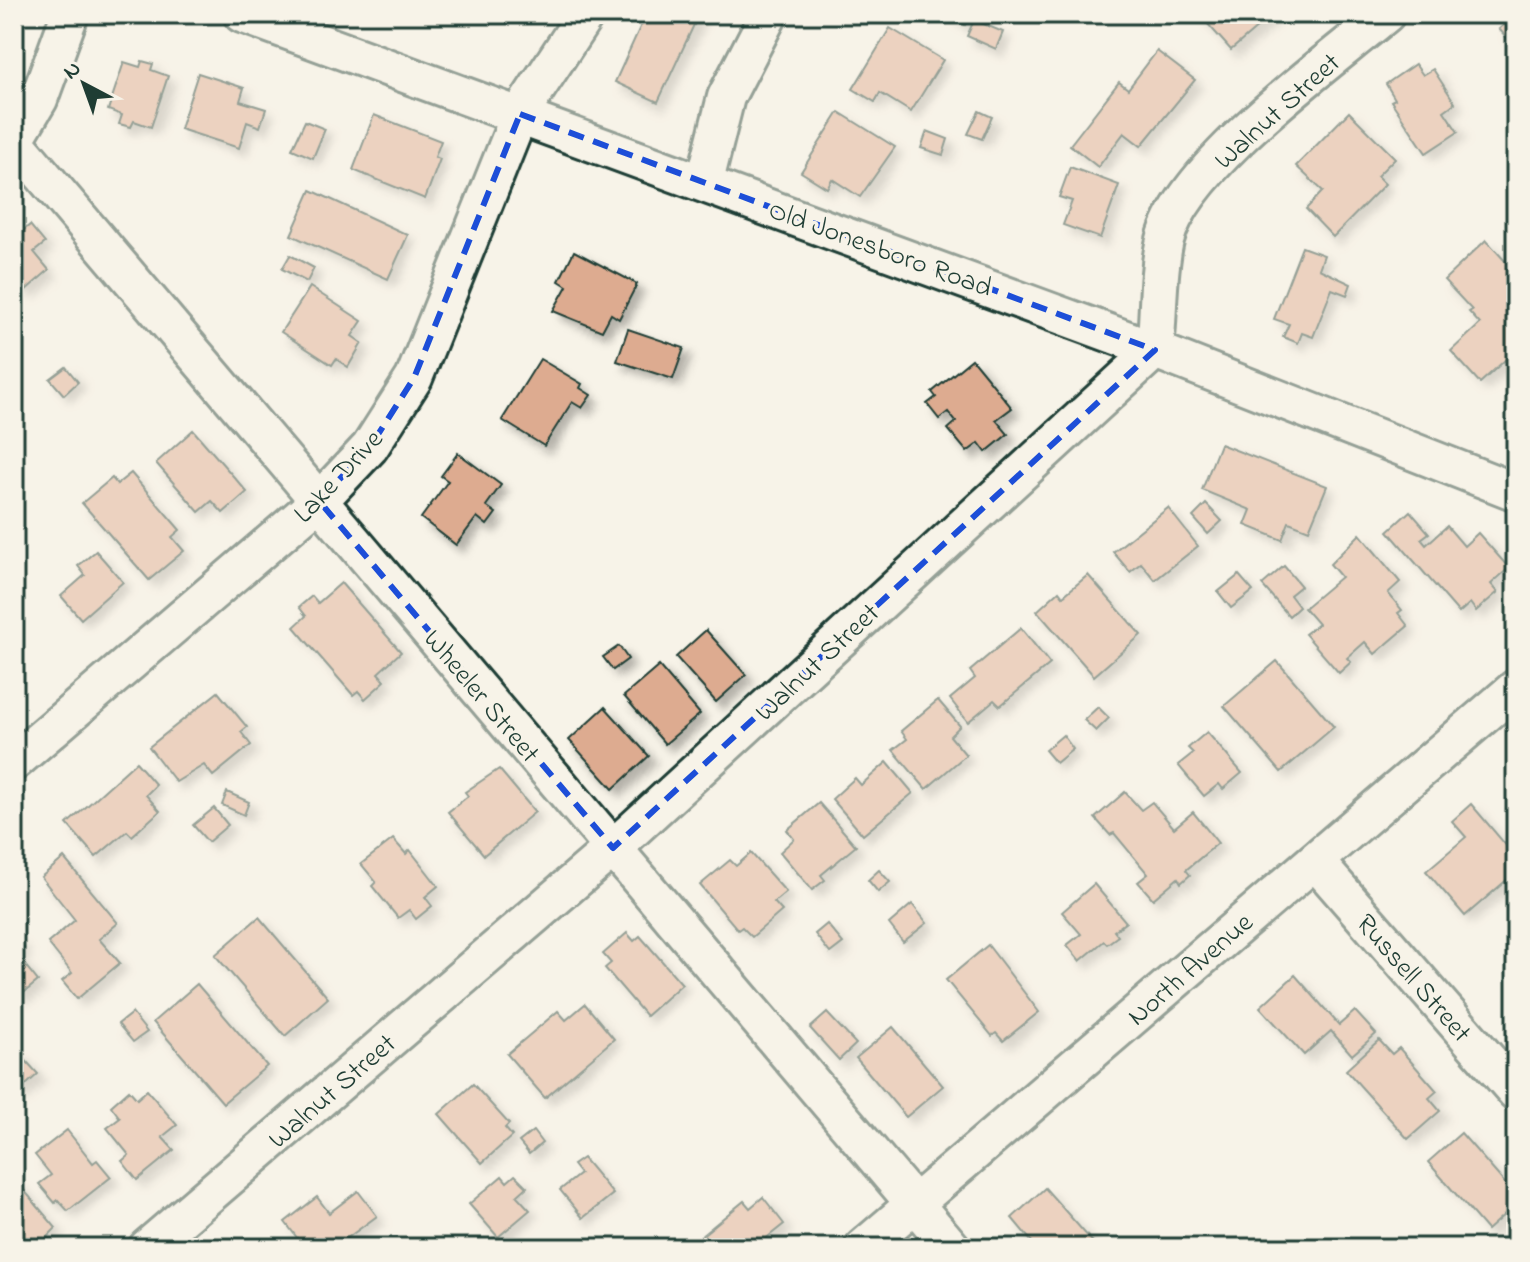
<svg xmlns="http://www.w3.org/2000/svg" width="1530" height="1262" font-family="'Indie Flower',sans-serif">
<defs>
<filter id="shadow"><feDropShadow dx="7" dy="7" stdDeviation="4" flood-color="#0004"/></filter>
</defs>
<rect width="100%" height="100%" fill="#f7f3e8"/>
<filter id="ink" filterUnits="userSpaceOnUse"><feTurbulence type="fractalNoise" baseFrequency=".0125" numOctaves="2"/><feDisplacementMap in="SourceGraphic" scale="16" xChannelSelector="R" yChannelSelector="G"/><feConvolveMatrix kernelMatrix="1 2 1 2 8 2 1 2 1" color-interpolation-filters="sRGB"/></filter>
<g filter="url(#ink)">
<g fill="#ddab90" stroke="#1f3d34" stroke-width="2" filter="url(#shadow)">
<polygon points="646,14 699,14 658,102 615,82"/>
<polygon points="948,14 972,14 965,25"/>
<polygon points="1199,14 1273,14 1231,50"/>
<polygon points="1510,14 1516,14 1516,48 1499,29 1513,17"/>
<polygon points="974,20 1003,32 996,49 967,36"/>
<polygon points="890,28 943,60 911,112 880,93 875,102 853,89"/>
<polygon points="1157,51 1195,80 1141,146 1124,133 1098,167 1070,145 1119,82 1128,89"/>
<polygon points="142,61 153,64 151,70 168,76 151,127 134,121 131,127 119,124 122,115 108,110 124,62 140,67"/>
<polygon points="1415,64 1423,75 1433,69 1455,103 1444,111 1458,132 1426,153 1391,101 1395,99 1386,84"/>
<polygon points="198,73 244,88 240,101 266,109 260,127 247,122 239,148 180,129"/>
<polygon points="979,111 992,117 982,139 968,134"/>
<polygon points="839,112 895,147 860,197 832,179 827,188 801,172"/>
<polygon points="1349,112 1395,158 1377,176 1385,184 1333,237 1306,209 1323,191 1296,166"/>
<polygon points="374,115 441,141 435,157 440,159 425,199 353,170"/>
<polygon points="305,121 325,129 313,158 292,149"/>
<polygon points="927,131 948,139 943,155 921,148"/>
<polygon points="1070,167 1119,185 1100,238 1063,225 1072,201 1059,197"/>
<polygon points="311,190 408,235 388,279 291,235"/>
<polygon points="30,225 45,243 34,252 49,270 26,290 20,282 14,288 14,238"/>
<polygon points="1486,240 1516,273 1516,338 1511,343 1516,350 1480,383 1451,351 1480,324 1469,312 1472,310 1444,280"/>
<polygon points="1302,247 1324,255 1319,269 1351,284 1347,295 1332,289 1313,337 1302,333 1298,343 1283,337 1289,324 1274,319"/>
<polygon points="574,251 637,284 619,319 611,314 602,331 553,311 567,286 559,281"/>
<polygon points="290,255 314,268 307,282 282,269"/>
<polygon points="310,287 362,321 352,336 362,343 348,367 336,359 332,365 281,332"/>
<polygon points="628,329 684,348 673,379 617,361"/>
<polygon points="540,359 582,384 580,388 591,395 582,408 572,402 544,446 502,420"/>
<polygon points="972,359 1012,408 996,420 1008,434 986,452 979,443 967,452 948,429 956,422 948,412 939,419 927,404 936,397 932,392"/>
<polygon points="66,367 78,382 64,395 50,379"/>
<polygon points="193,430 247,492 223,513 212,501 199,512 156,463"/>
<polygon points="1220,444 1327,486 1309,530 1289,522 1282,540 1245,525 1251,510 1202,490"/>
<polygon points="458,453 501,485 486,506 496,513 487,525 477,517 456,545 421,518 448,481 441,476"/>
<polygon points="131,473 180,530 172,537 184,551 149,580 82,503 112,478 117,484"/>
<polygon points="1206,504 1222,521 1208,534 1193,517"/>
<polygon points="1168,508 1198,546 1155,580 1141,563 1130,572 1113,552"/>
<polygon points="1410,511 1429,533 1421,539 1426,545 1447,526 1464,546 1478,533 1509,568 1491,584 1498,592 1476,611 1470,603 1459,613 1388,531"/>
<polygon points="1360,534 1400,582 1388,593 1402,610 1398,613 1408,626 1375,654 1365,642 1347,658 1351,662 1339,673 1305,634 1318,624 1304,608 1341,577 1330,564"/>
<polygon points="96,551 123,582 81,619 61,596 85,575 78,566"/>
<polygon points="1284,566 1301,586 1290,595 1299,607 1289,616 1262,585"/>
<polygon points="1088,575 1141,635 1094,676 1037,611 1059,591 1063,596"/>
<polygon points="1239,575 1253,591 1231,608 1218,592"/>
<polygon points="341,583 401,652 378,673 385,681 365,699 358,691 353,695 294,627 306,616 299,607 312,596 318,603"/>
<polygon points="1021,628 1050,664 1000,706 994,700 968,722 950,699 975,678 970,671"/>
<polygon points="706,630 746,675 716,702 676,657"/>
<polygon points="619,646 628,659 613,670 603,657"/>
<polygon points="1277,661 1334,727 1281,772 1224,706"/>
<polygon points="659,666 700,714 665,744 624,696"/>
<polygon points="218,692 247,727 241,732 251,745 213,776 204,765 176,782 149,747"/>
<polygon points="938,700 960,726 950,736 966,755 926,789 893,750 907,739 901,731"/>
<polygon points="605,707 649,756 613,789 569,740"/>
<polygon points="1098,707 1109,718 1096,731 1084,720"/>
<polygon points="1207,732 1242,773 1223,789 1219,784 1204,796 1178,765 1193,753 1188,748"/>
<polygon points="1063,735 1073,749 1056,763 1045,750"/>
<polygon points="136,762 156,785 146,795 160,811 132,836 127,831 96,857 67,824"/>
<polygon points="887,762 913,793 863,835 832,799 855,778 861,785"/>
<polygon points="499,769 535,812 484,855 448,812 468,796 465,792"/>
<polygon points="227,792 249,802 244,815 222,805"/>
<polygon points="1125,792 1141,810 1152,802 1174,828 1193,812 1218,843 1186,870 1190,875 1181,883 1178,878 1153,899 1138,882 1148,874 1114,833 1110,835 1095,818"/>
<polygon points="819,803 856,846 821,875 825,880 812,890 780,852 794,839 787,830"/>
<polygon points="1471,804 1516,857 1516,872 1465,916 1426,871 1466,837 1452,821"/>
<polygon points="214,808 228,825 208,842 193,825"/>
<polygon points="393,839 406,854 410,850 438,886 425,897 432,906 416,919 409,910 398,918 372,886 376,882 361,864"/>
<polygon points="751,853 786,892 774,902 782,911 752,937 742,927 738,930 700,885 730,860 736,866"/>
<polygon points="64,858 118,923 99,939 120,963 77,999 62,981 72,973 48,943 75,920 41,877"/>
<polygon points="879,870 890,882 878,892 868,880"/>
<polygon points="1094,884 1126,922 1114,931 1118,936 1107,944 1104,941 1080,961 1067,945 1081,934 1062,912"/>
<polygon points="912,904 927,923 903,942 889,924"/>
<polygon points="259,917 328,998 285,1036 215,955"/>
<polygon points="827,924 843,943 830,953 815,934"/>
<polygon points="627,933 634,941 640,936 682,984 646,1016 605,968 611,963 603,954"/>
<polygon points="14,936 24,948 16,954 38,981 21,995 14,987"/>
<polygon points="988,945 1039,1012 1003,1041 996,1033 992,1036 946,980"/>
<polygon points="1295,975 1339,1025 1355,1011 1376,1034 1352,1055 1331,1031 1304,1055 1260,1007"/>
<polygon points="197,984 267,1066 223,1103 153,1022"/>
<polygon points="585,1004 614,1039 545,1098 507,1054 558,1011 566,1020"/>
<polygon points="132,1013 147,1032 133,1042 118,1024"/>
<polygon points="827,1013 856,1044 839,1060 810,1028"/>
<polygon points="893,1027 943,1086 906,1117 856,1058"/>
<polygon points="1379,1040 1392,1054 1399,1048 1437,1091 1429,1098 1440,1111 1408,1139 1346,1070"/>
<polygon points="18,1052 38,1074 16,1094 14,1056"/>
<polygon points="473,1084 509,1124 505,1128 512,1136 482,1163 439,1114"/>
<polygon points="129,1090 137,1099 147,1090 177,1125 162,1137 174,1150 137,1180 122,1161 129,1155 107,1128 120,1118 111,1106"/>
<polygon points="67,1130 93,1163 97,1160 111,1177 68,1211 58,1200 55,1203 39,1184 51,1175 35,1155"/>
<polygon points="533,1131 542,1143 529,1154 519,1142"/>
<polygon points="1461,1133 1516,1196 1516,1204 1487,1230 1428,1162"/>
<polygon points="583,1158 613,1194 583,1218 560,1190 580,1174 573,1165"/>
<polygon points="515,1175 527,1187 517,1196 530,1210 498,1237 469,1204 502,1176 507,1182"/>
<polygon points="17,1182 56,1228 47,1237 52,1243 46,1248 14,1248 14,1185"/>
<polygon points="1045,1188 1098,1248 1027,1248 1033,1243 1012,1218"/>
<polygon points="358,1191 377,1216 346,1239 353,1248 305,1248 285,1222 317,1197 329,1213"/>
<polygon points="763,1197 784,1224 754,1248 699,1248 694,1242 744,1201 750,1208"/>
</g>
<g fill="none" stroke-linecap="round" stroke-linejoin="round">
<defs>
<g id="street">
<polyline points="242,14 1155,350 1516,492"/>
<polyline points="14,141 952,1248"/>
<polyline points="14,141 39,99 70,14"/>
<polyline points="705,181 726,97 769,14"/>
<polyline points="14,762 319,501 370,447 414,378 520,114 586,14"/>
<polyline points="1315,861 1516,1092"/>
<path d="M147 1248 613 848 1155 350C1159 314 1157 274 1165 240 1183 167 1328 63 1386 14"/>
<polyline points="863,1248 1516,688"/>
</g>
</defs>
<use href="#street" stroke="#1f3d34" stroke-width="42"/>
<use href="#street" stroke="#f7f3e8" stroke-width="36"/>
</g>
</g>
<path d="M0 0H1530V1262H0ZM520 114 1155 350 613 848 319 501 370 447 414 378Z" fill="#f7f3e8" fill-opacity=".55" fill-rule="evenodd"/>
<path fill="none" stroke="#1d4ed8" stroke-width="6" stroke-dasharray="16 10" stroke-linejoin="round" d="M520 114 1155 350 613 848 319 501 370 447 414 378Z"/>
<g text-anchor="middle" stroke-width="7" stroke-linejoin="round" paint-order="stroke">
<g font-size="28" fill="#1f3d34" stroke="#f7f3e8">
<text transform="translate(1276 110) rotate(-42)" y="10">Walnut Street</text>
<text transform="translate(881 247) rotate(20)" y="10">Old Jonesboro Road</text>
<text transform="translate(337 475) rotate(-47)" y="10">Lake Drive</text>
<text transform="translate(816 661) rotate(-43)" y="10">Walnut Street</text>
<text transform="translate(483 695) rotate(50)" y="10">Wheeler Street</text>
<text transform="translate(1189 968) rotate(-41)" y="10">North Avenue</text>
<text transform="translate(1415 977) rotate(49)" y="10">Russell Street</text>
<text transform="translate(331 1090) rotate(-41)" y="10">Walnut Street</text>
</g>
</g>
<rect width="1530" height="1262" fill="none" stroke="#f7f3e8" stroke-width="48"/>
<rect x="24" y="24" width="1482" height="1214" fill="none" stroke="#1f3d34" stroke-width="3" filter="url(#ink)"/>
<g transform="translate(84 84) rotate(319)" stroke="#f7f3e8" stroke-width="6" paint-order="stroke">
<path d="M0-6L14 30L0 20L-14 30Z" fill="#1f3d34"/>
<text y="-12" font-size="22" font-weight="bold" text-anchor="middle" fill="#1f3d34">N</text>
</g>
</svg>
